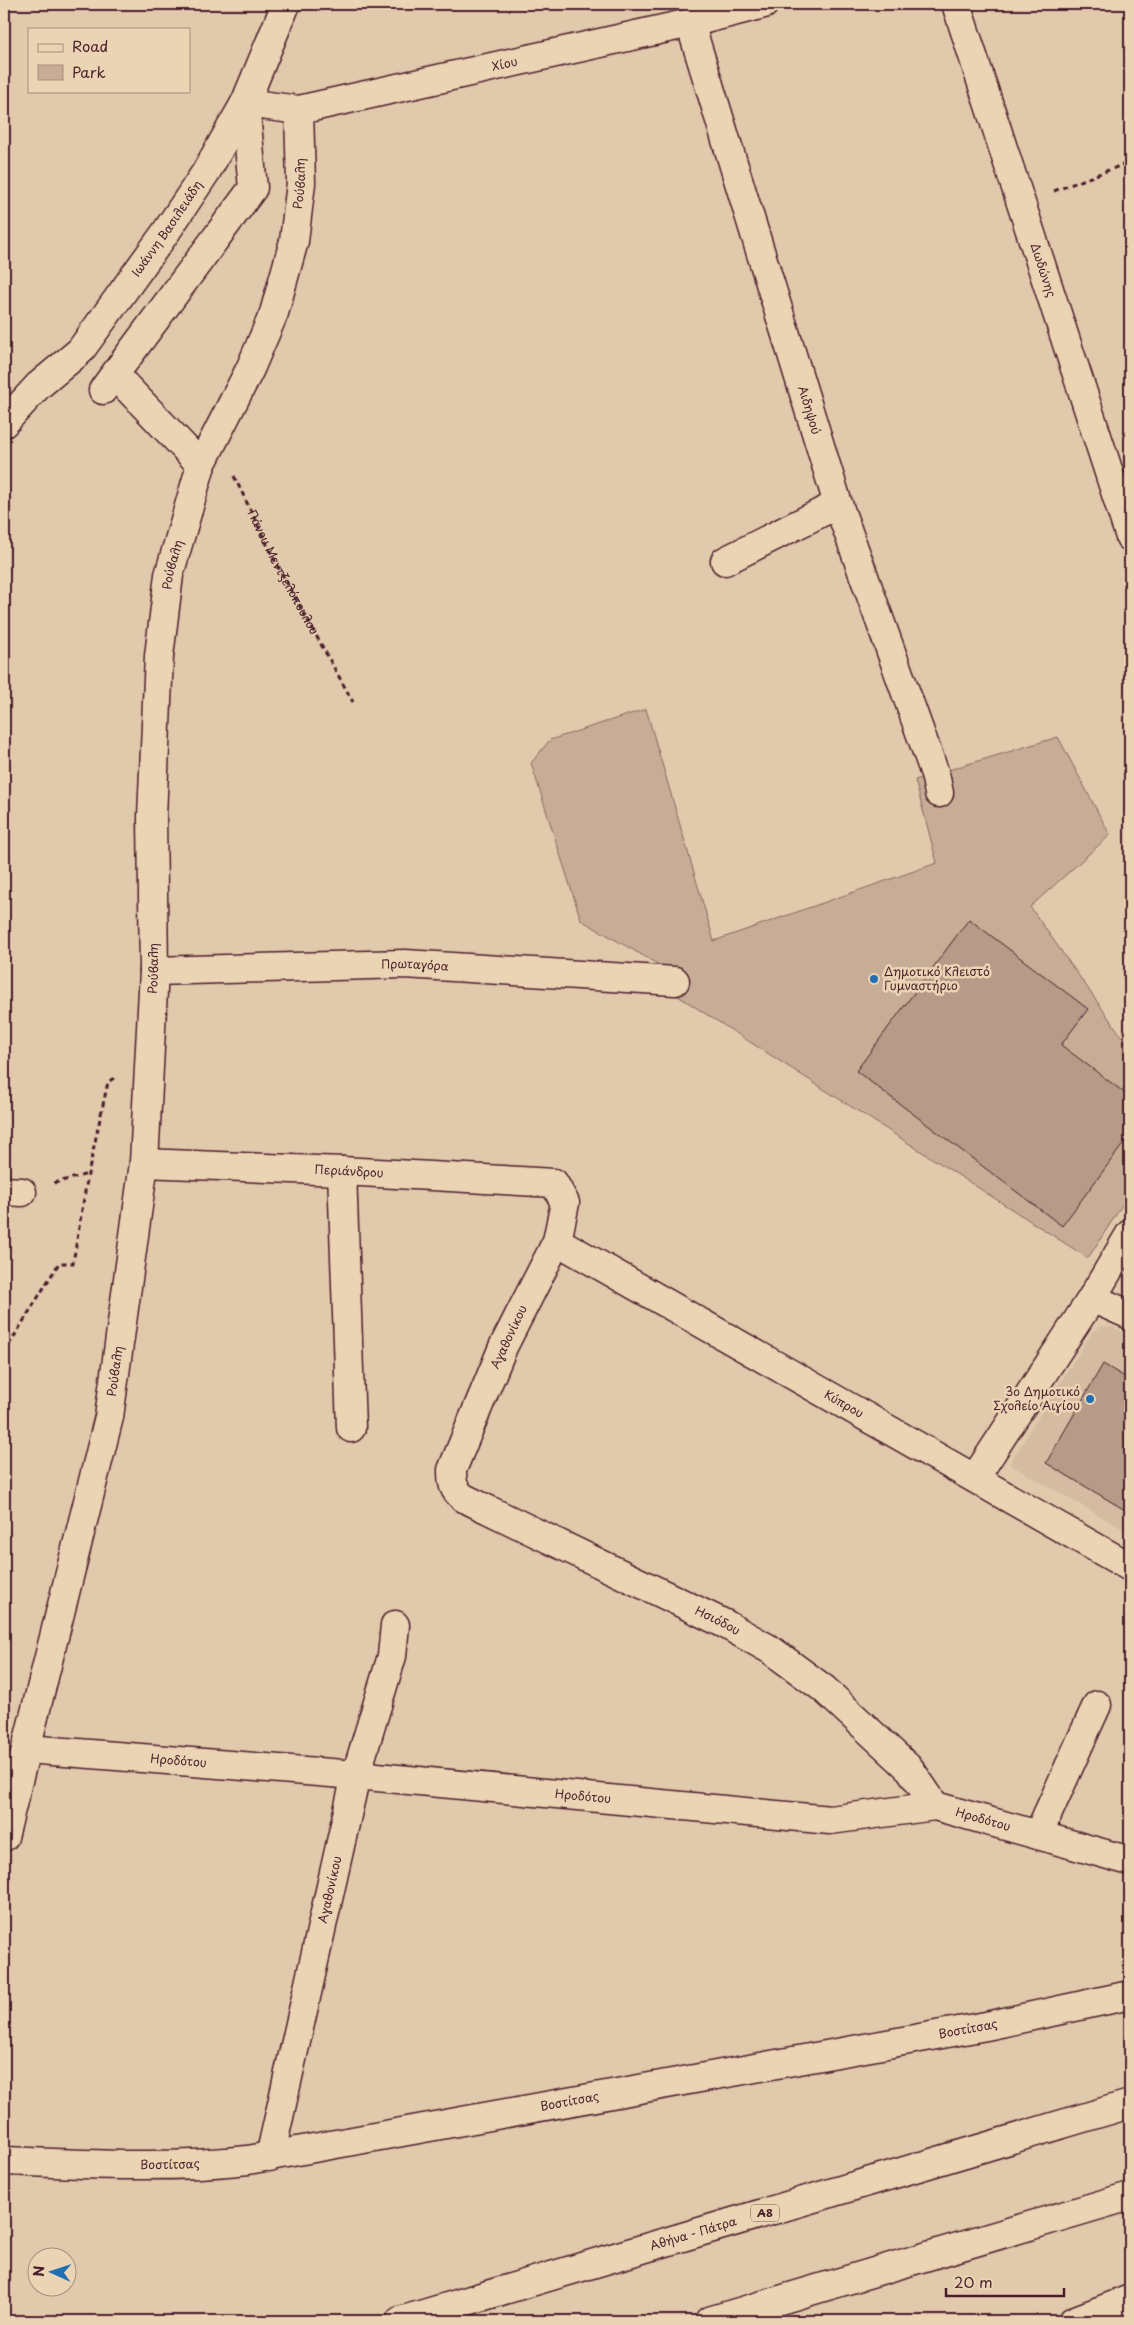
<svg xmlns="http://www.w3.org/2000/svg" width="1134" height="2325" font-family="'Playpen Sans',sans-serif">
<rect width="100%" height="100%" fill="#e1c9ac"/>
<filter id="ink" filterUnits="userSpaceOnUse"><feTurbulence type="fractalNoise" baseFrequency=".02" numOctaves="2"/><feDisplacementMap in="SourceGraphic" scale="10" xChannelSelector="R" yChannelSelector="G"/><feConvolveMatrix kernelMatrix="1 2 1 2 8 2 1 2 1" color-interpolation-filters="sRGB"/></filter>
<g filter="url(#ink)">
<polygon fill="#d4bba1" points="1102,1326 1112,1327 1130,1335 1130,1533 1009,1464 1092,1332"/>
<polygon fill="#c8ad96" stroke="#896660" points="646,709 714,941 937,863 915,780 1058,737 1110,835 1030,907 1130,1048 1130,1193 1088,1258 667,989 668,970 581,920 531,763 550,740"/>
<g fill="#b79a88" stroke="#4a1f2b">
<polygon points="969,919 1088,1009 1061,1045 1130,1097 1130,1135 1062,1226 856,1071"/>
<polygon points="1103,1364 1130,1380 1130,1513 1046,1463"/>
</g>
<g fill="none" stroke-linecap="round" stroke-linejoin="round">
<defs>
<g id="minor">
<path id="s2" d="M956 4 1130 537"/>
<path id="s3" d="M690 23 838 504 935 774 939 793"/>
<polyline points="115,375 201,465"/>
<path id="s4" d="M103 390 253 188 245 103 299 110 690 23 764 4"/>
<path id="s5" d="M4 423 38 386 80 351 166 232 206 172 245 103 286 4"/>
<polyline points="725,561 838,504"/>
<path id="s6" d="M154 971 405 964 675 981"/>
<path id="s7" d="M144 1163 342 1171 554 1183 565 1203 557 1241 503 1347 452 1470C452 1483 453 1490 464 1498L725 1624 771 1650 824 1689 910 1769 935 1806"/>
<polyline points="342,1171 351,1428"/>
<polyline points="4,1191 22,1192"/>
<path id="s8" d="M557 1241 1130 1567"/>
<polyline points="1092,1298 1130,1315"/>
<polyline points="975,1478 1092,1298 1130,1234"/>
<path id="s9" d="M27 1749 356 1775 830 1820 935 1806 1130 1861"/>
<polyline points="1038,1835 1097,1705"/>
<path id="s10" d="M4 1837 109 1417 144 1163 154 971 152 817 159 656 169 575 201 465 250 369 274 313 294 241 301 183 299 110"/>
<path id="s11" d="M270 2157 356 1775 392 1656 395 1625"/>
<path id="s12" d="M4 2161C86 2164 166 2169 248 2160L986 2026 1130 1995"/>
<polyline points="1073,2321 1130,2299"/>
</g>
<g id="highway">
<path id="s13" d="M400 2321 1130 2104"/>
<polyline points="709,2321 1130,2196"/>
</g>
</defs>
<use href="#minor" stroke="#4a1f2b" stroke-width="31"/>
<use href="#highway" stroke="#4a1f2b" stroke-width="31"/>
<g stroke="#4a1f2b" stroke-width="3" stroke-dasharray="5 4" stroke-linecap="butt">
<polyline points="1054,191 1130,162"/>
<path id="s1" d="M234 476 277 565 353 702"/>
<polyline points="54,1183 88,1174"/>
<polyline points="4,1353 59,1263 73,1263 88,1174 108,1082 114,1078"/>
</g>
<use href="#minor" stroke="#ebd4b4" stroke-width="28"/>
<use href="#highway" stroke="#ebd4b4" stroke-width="28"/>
</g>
</g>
<g fill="#1f6fb2" stroke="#ebd4b4" stroke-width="2">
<circle cx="874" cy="979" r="5"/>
<circle cx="1090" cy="1399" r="5"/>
</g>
<g text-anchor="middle" stroke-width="5" stroke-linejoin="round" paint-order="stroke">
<rect fill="#ebd4b4" stroke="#7a5554" stroke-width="1" x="751" y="2204.5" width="28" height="17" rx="4"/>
<g font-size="11" font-weight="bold" fill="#4a1f2b">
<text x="765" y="2217">Α8</text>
</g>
<g font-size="12" fill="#4a1f2b" stroke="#ebd4b4">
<text dy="4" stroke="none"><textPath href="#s4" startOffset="602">Χίου</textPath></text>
<text dy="4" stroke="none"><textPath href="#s10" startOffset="1694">Ρούβαλη</textPath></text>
<text dy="4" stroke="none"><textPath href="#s5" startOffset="255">Ιωάννη Βασιλειάδη</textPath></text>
<text dy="4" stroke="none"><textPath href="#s2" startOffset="280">Δωδώνης</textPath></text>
<text dy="4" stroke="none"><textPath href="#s3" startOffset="405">Αιδηψού</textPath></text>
<text dy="4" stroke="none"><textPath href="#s10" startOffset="1289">Ρούβαλη</textPath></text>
<text dy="4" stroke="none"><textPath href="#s1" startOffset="108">Πάνου Μεντζελόπουλου</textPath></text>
<text dy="4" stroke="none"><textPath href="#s6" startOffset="261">Πρωταγόρα</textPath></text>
<text dy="4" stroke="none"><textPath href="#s10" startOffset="884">Ρούβαλη</textPath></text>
<text dy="4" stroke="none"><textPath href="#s7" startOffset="205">Περιάνδρου</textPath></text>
<text transform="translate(509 1337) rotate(-65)" y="4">Αγαθονίκου</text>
<text dy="4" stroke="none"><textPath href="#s10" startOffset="479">Ρούβαλη</textPath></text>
<text dy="4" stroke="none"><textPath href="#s8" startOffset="330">Κύπρου</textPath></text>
<text dy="4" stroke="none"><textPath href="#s7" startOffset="1038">Ησιόδου</textPath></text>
<text dy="4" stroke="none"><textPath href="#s9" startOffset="152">Ηροδότου</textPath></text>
<text dy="4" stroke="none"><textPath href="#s9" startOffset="558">Ηροδότου</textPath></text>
<text dy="4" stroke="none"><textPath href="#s9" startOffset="962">Ηροδότου</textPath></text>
<text dy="4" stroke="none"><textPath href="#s11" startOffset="274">Αγαθονίκου</textPath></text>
<text dy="4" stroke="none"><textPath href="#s12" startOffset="976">Βοστίτσας</textPath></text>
<text dy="4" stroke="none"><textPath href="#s12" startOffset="571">Βοστίτσας</textPath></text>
<text dy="4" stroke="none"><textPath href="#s12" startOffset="166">Βοστίτσας</textPath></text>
<text dy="4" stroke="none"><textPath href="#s13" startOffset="306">Αθήνα - Πάτρα</textPath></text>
</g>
<g font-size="12" fill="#4a1f2b" stroke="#ebd4b4" text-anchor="start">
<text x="884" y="976">Δημοτικό Κλειστό<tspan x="884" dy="14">Γυμναστήριο</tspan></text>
<text x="1080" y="1396" text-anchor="end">3ο Δημοτικό<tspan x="1080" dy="14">Σχολείο Αιγίου</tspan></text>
</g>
</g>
<rect width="1134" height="2325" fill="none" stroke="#ebd4b4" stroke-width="20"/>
<rect x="10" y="10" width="1114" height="2305" fill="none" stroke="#4a1f2b" stroke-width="2" filter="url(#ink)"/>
<rect x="28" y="28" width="162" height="65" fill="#ebd4b4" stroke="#ab8c7d"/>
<rect x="38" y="44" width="25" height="8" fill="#ebd4b4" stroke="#ab8c7d"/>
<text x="72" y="52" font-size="15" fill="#4a1f2b">Road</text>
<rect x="38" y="65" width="25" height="15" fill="#c8ad96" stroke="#ab8c7d"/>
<text x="72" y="78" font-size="15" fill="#4a1f2b">Park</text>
<g transform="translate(52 2272) rotate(273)"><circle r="24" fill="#ebd4b4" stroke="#ab8c7d"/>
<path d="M0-4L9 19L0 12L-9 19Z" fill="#1f6fb2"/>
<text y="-8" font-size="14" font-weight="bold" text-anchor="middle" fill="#4a1f2b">N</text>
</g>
<path d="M946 2288v8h118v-8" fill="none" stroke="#4a1f2b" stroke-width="2.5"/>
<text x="954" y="2288" font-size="15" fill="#4a1f2b" stroke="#ebd4b4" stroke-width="4" paint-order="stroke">20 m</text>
</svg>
